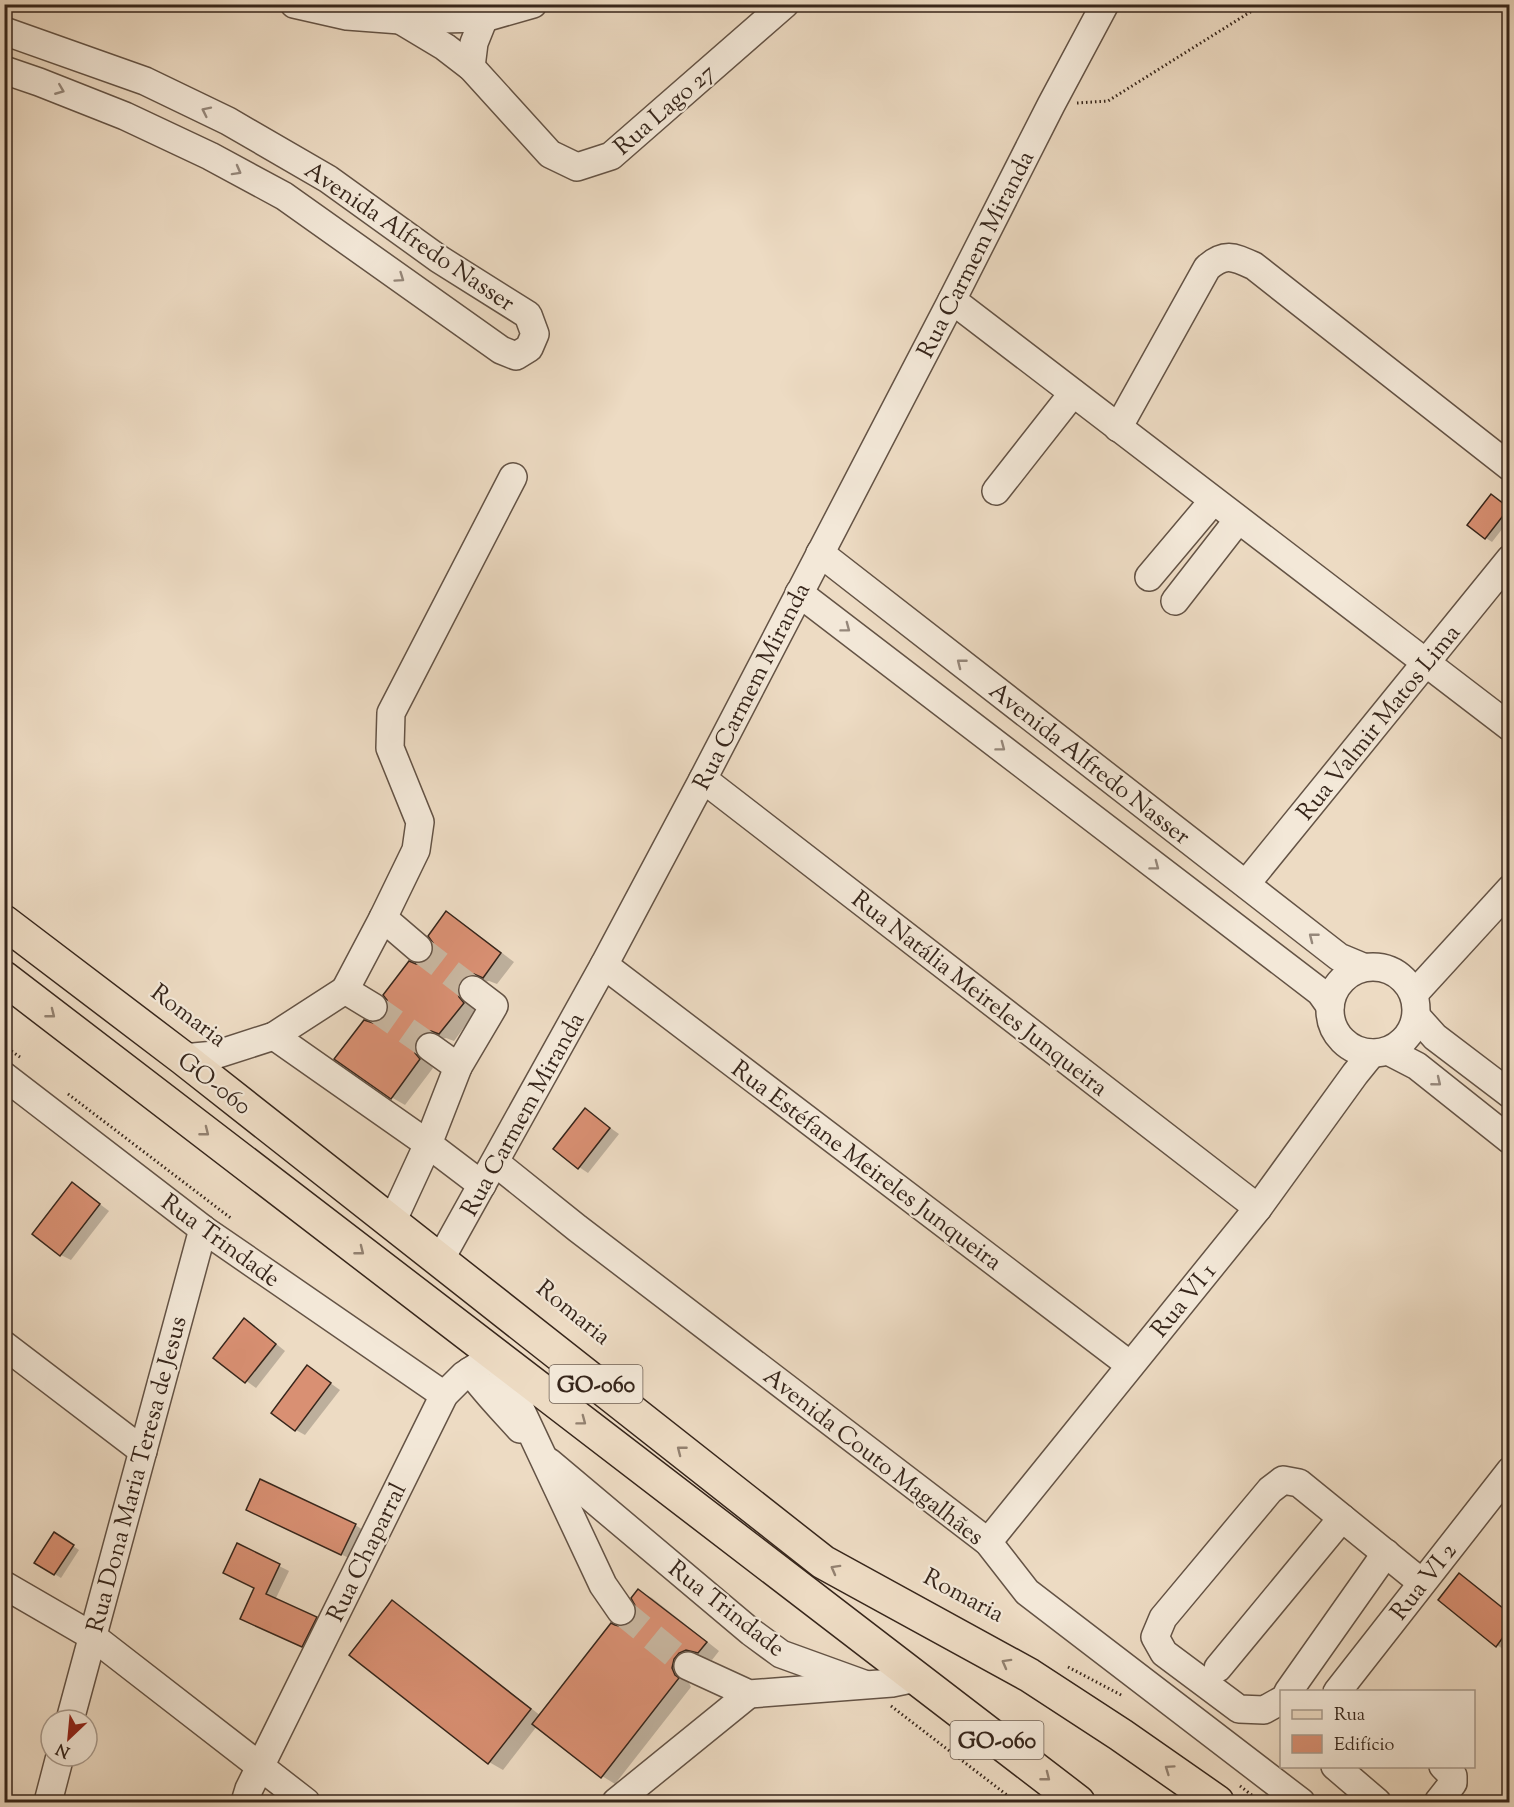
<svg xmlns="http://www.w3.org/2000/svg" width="1514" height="1807" font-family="'Sorts Mill Goudy',serif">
<rect width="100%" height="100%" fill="#eddbc3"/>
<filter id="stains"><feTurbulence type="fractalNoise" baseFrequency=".00333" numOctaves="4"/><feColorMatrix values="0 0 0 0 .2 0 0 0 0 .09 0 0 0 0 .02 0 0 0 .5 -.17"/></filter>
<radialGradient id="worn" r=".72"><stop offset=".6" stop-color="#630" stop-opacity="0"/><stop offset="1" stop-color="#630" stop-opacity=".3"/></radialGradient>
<g fill="#0003">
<polygon points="1492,496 1510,508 1510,519 1492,542 1486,538"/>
<polygon points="447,913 460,921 514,962 497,984 489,981 480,983 472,1006 476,1011 454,1041 446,1038 438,1040 429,1062 433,1068 405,1105 391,1097 373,1024 382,1022 387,1016 415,965 423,964 431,959"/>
<polygon points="585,1110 619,1134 588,1173 579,1167"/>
<polygon points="73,1184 109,1211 71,1260 61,1255"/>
<polygon points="244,1320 254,1326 285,1351 256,1388 215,1358"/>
<polygon points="308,1367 340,1390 305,1435 296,1430"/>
<polygon points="258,1515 355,1525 365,1531 351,1559"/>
<polygon points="55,1534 79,1550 61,1578 36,1562"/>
<polygon points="238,1545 289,1571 275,1600 326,1624 312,1651 252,1624 255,1588"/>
<polygon points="1460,1575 1470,1581 1510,1613 1510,1647 1506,1651 1497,1645"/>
<polygon points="638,1591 652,1598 719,1651 712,1660 700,1657 686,1677 691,1687 615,1784 602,1776 537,1726 503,1770 489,1762 351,1654 392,1602 405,1610 541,1716 623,1628 631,1625 636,1619"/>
</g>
<g fill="#d99073" stroke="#37261b" stroke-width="1.5">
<polygon points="1491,494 1509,508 1485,539 1467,525"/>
<polygon points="446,911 501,953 483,978 474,974 466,976 461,980 457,989 459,997 464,1003 439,1034 431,1031 424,1032 418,1037 414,1046 415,1053 420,1059 391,1099 334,1059 364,1020 373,1023 381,1020 386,1016 389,1007 387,1000 383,995 409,961 416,964 423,963 430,958 433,951 433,943 428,936"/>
<polygon points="585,1108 610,1128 578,1169 553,1149"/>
<polygon points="72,1182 100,1204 60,1256 32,1234"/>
<polygon points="244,1318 276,1344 245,1383 213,1358"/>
<polygon points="307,1365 331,1383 295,1431 271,1413"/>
<polygon points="260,1479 356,1524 341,1555 246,1510"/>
<polygon points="54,1532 74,1545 54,1575 34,1563"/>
<polygon points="237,1543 280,1564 266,1594 317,1617 302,1647 240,1619 254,1588 223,1573"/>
<polygon points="1459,1573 1509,1613 1509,1629 1496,1647 1438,1600"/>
<polygon points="638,1589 707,1642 698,1653 686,1650 679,1653 674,1659 672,1668 675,1675 679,1678 601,1778 532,1724 611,1623 615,1625 623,1627 630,1624 635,1618 637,1609 631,1598"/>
<polygon points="392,1600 531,1709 488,1764 349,1655"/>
</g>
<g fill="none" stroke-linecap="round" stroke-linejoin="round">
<g stroke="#c9b7a1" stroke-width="27" stroke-dasharray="27 14" stroke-linecap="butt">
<polyline points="418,948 473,990"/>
<polyline points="373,1007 430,1047"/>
<polyline points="621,1611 688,1666"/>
</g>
<defs>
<g id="minor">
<polyline points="294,4 347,16 400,20 484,18 533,4"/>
<polyline points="400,20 445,47 471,67 550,154 577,167 611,156 785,4"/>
<polyline points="4,31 145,81 228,121 328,179 439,259 528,315 535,334 529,348 516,356 501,350 284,196 210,156 125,116 39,82 4,70"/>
<polyline points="471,67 474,43 484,18"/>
<polyline points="952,300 1510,727"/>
<path d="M1118 428 1207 268C1225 252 1234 257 1254 266L1510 467"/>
<polyline points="996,491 1073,393"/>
<polyline points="820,553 1339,957 1363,967"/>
<polyline points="1149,577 1213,501"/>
<polyline points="799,593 1320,992 1330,1006"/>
<polyline points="1175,601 1238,520"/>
<polyline points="703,779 1258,1208"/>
<polyline points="1246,884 1510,559"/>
<polyline points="383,918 418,948"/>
<polyline points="604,965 1130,1365"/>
<circle cx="1373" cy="1010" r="43"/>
<polyline points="345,990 383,918 416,850 420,822 390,748 391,713 513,477"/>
<polyline points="1414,994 1510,889"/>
<polyline points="1417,1017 1435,1037 1510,1094"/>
<polyline points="274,1036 428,1144 482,1185"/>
<polyline points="1388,1051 1417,1066 1510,1140"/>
<polyline points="183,1058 215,1055 274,1036 345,990 373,1007"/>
<polyline points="458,1067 494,1006 473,990"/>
<polyline points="4,1076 203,1229 444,1395"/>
<polyline points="496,1163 577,1228 988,1542 1027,1592 1301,1802"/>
<polyline points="392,1222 428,1144 458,1067 430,1047"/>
<polyline points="440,1260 604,965 703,779 952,300 1051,105 1105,4"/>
<polyline points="4,1345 143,1451"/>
<path d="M470 1371C485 1392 503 1410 520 1429"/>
<polyline points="549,1462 751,1632 781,1654 864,1684"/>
<polyline points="988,1542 1258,1208 1355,1074 1372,1053"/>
<polyline points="4,1585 92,1636 306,1802"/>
<polyline points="688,1666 749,1694 892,1683 916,1678"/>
<polyline points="1218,1668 1342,1518"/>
<polyline points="1288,1692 1386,1553"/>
<polyline points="1337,1692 1510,1471"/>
<polyline points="1282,1700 1264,1710 1239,1709 1164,1653 1155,1637 1163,1618 1270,1490 1283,1480 1299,1483 1421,1582"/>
<polyline points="70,1720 203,1229"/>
<polyline points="1335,1766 1377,1802"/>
<polyline points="48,1802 60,1756"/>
<polyline points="245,1802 249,1789 444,1395 464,1375 495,1355 603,1585 621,1611"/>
<polyline points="616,1802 749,1694"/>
<polyline points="1438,1802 1453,1783 1453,1776 1443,1766"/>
</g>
<g id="major">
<polyline points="4,922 183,1058 823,1562 1029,1675 1121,1735 1217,1802"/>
<polyline points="4,978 1078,1802"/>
</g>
</defs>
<use href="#minor" stroke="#645345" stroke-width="30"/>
<use href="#major" stroke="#37261b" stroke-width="36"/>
<g stroke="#37261b" stroke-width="3" stroke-dasharray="1.5 3" stroke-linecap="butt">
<polyline points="1077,103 1108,101 1263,4"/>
<polyline points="4,1046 20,1057"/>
<polyline points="68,1094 232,1219"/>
<polyline points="1068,1667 1123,1696"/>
<polyline points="891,1706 1016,1802"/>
<polyline points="1240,1786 1258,1800"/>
</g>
<use href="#minor" stroke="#f3e8d8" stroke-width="27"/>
<use href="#major" stroke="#eddbc3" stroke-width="33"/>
</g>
<defs><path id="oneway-chevron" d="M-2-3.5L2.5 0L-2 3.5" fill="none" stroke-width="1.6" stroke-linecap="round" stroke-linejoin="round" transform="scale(1.5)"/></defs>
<g stroke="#95877a">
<use href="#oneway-chevron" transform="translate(60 90) rotate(22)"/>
<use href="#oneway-chevron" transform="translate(206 111) rotate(-154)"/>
<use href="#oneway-chevron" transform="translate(237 171) rotate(29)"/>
<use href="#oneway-chevron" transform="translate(400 278) rotate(35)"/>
<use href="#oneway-chevron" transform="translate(846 628) rotate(37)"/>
<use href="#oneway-chevron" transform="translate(961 663) rotate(-142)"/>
<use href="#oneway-chevron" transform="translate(1001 747) rotate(37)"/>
<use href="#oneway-chevron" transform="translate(1155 866) rotate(37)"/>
<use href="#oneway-chevron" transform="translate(1313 937) rotate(-142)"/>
<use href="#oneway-chevron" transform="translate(1437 1082) rotate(39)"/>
</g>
<g stroke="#92806f">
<use href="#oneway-chevron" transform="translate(51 1014) rotate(38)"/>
<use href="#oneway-chevron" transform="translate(205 1132) rotate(38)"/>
<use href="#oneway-chevron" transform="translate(360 1251) rotate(38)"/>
<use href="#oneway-chevron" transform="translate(582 1421) rotate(37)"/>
<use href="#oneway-chevron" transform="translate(681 1450) rotate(-142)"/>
<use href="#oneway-chevron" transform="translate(835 1569) rotate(-151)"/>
<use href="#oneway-chevron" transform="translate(1006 1663) rotate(-151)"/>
<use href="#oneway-chevron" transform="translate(1169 1769) rotate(-145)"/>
<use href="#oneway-chevron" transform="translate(1046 1777) rotate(38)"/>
</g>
<g text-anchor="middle" stroke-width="4.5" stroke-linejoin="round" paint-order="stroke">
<g fill="#f3e8d8" stroke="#6f6054" stroke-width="1.5">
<rect x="549.5" y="1365" width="93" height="38" rx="4.5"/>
<rect x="950.5" y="1721" width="93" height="38" rx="4.5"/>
</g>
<g font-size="22" font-weight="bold" fill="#37261b">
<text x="596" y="1392">GO-060</text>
<text x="997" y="1748">GO-060</text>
</g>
<g font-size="24" fill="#37261b" stroke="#f3e8d8">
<text transform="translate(664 109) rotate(-41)" y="8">Rua Lago 27</text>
<text transform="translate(410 236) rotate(34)" y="8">Avenida Alfredo Nasser</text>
<text transform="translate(975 254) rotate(-63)" y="8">Rua Carmem Miranda</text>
<text transform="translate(751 686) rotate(-63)" y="8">Rua Carmem Miranda</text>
<text transform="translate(1378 722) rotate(-51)" y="8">Rua Valmir Matos Lima</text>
<text transform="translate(1090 763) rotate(38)" y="8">Avenida Alfredo Nasser</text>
<text transform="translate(980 993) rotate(38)" y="8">Rua Natália Meireles Junqueira</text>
<text transform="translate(189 1015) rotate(37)" y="8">Romaria</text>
<text transform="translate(215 1083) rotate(38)" y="8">GO-060</text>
<text transform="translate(522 1114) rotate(-61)" y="8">Rua Carmem Miranda</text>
<text transform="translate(867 1165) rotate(37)" y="8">Rua Estéfane Meireles Junqueira</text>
<text transform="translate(221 1240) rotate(36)" y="8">Rua Trindade</text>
<text transform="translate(1183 1300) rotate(-51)" y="8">Rua VI 1</text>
<text transform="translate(574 1312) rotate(39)" y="8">Romaria</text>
<text transform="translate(874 1456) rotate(38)" y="8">Avenida Couto Magalhães</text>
<text transform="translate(136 1474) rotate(-75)" y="8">Rua Dona Maria Teresa de Jesus</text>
<text transform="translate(366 1552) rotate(-64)" y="8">Rua Chaparral</text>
<text transform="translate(1423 1581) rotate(-52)" y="8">Rua VI 2</text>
<text transform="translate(964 1595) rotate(28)" y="8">Romaria</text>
<text transform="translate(727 1608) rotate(38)" y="8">Rua Trindade</text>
</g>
</g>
<rect width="1514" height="1807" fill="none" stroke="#eddbc3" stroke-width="24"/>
<rect x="6" y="6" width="1502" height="1795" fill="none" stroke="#37261b" stroke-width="3"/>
<rect x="12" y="12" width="1490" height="1783" fill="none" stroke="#37261b" stroke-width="1.5"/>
<rect x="1280" y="1690" width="195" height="78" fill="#f3e8d8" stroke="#a89a8c" stroke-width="1.5"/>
<rect x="1292" y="1710" width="30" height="9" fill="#eddbc3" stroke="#a89a8c" stroke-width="1.5"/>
<text x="1334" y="1720" font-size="18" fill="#37261b">Rua</text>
<rect x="1292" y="1735" width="30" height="18" fill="#d99073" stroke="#a89a8c" stroke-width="1.5"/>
<text x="1334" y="1750" font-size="18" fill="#37261b">Edifício</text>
<g transform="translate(69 1738) rotate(206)"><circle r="28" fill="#f3e8d8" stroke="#a89a8c" stroke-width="1.5"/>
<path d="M0-4.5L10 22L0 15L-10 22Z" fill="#8f2418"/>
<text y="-9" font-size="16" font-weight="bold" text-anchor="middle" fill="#37261b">N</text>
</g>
<rect width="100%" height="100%" filter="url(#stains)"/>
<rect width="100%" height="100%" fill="url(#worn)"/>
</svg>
